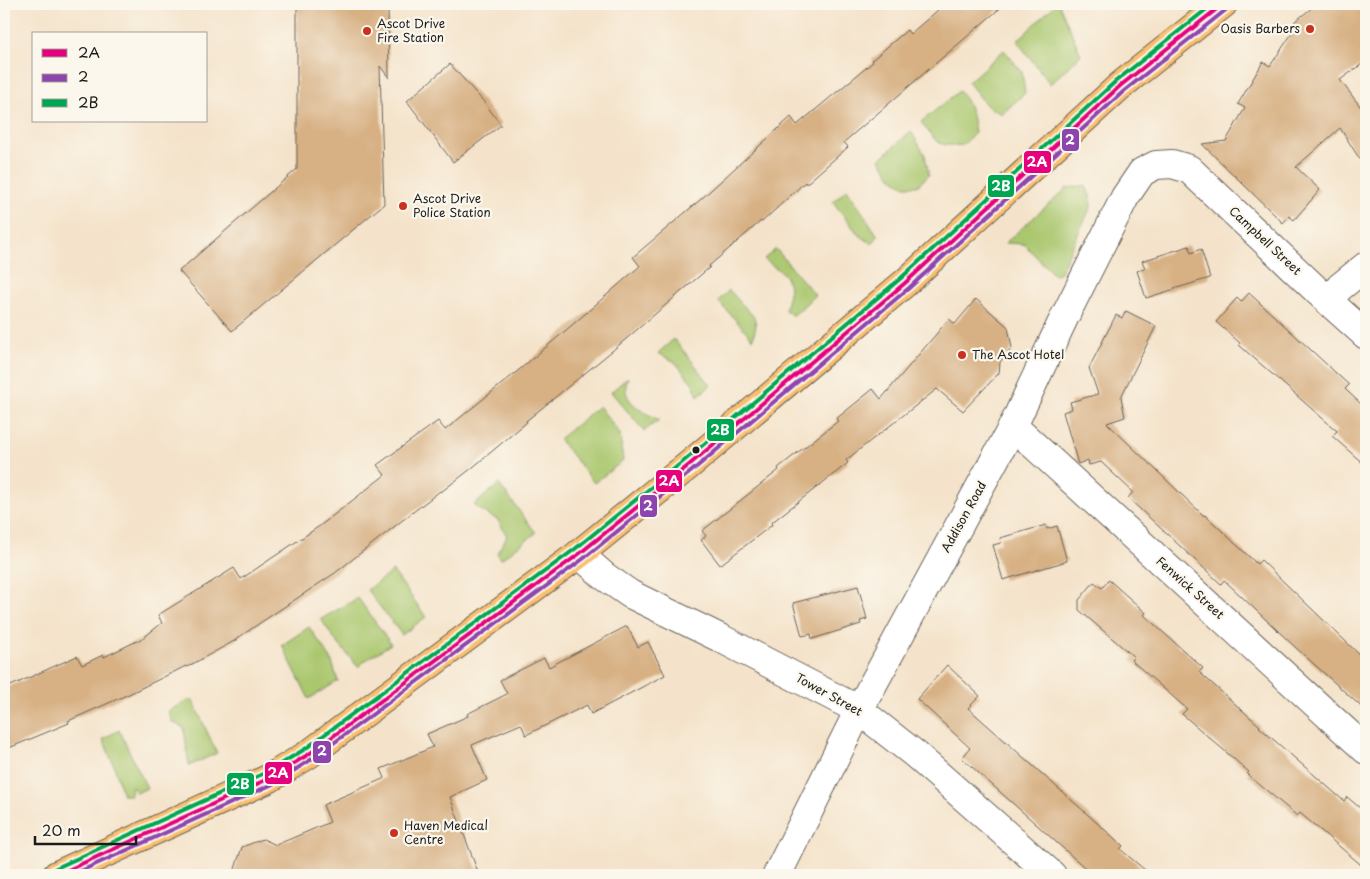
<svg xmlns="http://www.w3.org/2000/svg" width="1370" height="879" font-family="'Playpen Sans',sans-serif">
<rect width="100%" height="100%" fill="#fbf7ec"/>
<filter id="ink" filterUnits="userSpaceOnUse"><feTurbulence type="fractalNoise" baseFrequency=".02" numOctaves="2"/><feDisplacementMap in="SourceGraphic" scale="10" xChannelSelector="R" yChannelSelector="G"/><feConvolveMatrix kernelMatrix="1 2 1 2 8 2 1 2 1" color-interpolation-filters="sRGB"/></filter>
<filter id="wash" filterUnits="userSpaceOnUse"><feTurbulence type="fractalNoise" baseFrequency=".0096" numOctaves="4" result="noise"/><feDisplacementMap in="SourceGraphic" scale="20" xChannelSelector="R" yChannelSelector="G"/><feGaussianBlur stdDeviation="1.12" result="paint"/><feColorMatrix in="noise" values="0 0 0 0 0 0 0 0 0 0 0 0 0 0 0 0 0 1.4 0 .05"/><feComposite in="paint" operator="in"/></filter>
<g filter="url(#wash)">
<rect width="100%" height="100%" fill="#f4e3ca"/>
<g fill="#aac76e" stroke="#637245">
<polygon points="1056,4 1059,4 1081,55 1050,84 1017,41"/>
<polygon points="1004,50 1022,72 1025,93 1002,114 988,107 968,82"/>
<path d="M959 91C972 106 972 114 975 133L963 145C936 147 937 142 921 122Z"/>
<polygon points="911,131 925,155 929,175 917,186 905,186 892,178 880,159"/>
<polygon points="1086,185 1090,196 1091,207 1060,272 1054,275 1024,244 1005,243 1067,188"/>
<polygon points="847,189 878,236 872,244 858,234 833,202"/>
<polygon points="776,249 815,295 793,316 785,310 790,289 785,275 764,259"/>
<polygon points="729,290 754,317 756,325 753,339 718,301"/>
<polygon points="674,339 711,385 698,396 693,384 675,362 658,353"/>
<path d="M628 377C627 382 625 388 626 392 630 407 647 413 659 420L644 431 611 392Z"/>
<polygon points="599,406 620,434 623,461 594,483 559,439"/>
<polygon points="499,484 536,533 501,559 497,553 507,536 498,520 480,510 474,505"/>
<polygon points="393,571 426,617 402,635 367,590"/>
<polygon points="358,598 391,644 366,660 358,667 335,640 321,619"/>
<polygon points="309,627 331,659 338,681 309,699 282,645"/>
<polygon points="192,699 217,753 189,766 184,728 172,722 168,711"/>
<polygon points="119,730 147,788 137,793 132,786 131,795 123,795 114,766 103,739"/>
</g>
<g id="blocks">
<g fill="#d7b083">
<polygon points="297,4 388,4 389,78 380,66 384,204 232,331 179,271 297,169"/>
<polygon points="945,4 1005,4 844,142 848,147 806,184 805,182 762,222 761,221 709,266 710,267 612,351 526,421 527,422 472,468 441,492 440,491 335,573 236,639 236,640 187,667 186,666 129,694 68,721 69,723 4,750 4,689 77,656 82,665 103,655 104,657 143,638 162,623 158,615 234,568 241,579 321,525 385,475 377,465 438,421 445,430 519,370 578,320 640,266 633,257 700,200 791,117 797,125 873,62 872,60 907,30 910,34"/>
<polygon points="1317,4 1366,4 1366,61 1340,80 1366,114 1366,169 1340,128 1296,167 1320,190 1294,220 1289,216 1283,223 1202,144 1226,141 1245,108 1238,104 1263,62 1270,66 1297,26 1294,22"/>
<polygon points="450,64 484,102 501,125 453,162 407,101"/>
<polygon points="1189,246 1191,253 1201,249 1210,278 1177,288 1175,287 1175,289 1146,298 1137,271 1145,268 1142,261"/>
<polygon points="1249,293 1349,385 1345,389 1361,404 1366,397 1366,466 1332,436 1337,431 1239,345 1240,343 1216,322 1237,298 1241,302"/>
<polygon points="976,299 1008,327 1012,348 1000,362 999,373 963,411 937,389 846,460 848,463 771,523 772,525 720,565 701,540 706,536 702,531 779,470 778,468 838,421 836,419 873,389 881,399 949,319 955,324"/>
<polygon points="1126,311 1156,326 1121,397 1125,417 1107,423 1204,516 1205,515 1257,564 1261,560 1366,661 1366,711 1295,647 1224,580 1221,584 1128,498 1133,492 1101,462 1089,465 1088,460 1078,464 1063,412 1072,409 1070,402 1098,394 1089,368 1116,315 1122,318"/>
<polygon points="1046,525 1047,529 1057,526 1067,561 1003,580 993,545 1001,543 1000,538"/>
<polygon points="1109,580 1146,613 1144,615 1203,668 1199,672 1260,726 1259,727 1344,801 1347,797 1366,813 1366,869 1300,813 1297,816 1247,774 1249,772 1182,714 1187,709 1131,660 1134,657 1079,610 1079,600 1094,582 1102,588"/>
<polygon points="858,586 867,619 860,621 861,624 812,639 811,634 802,636 793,603"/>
<polygon points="627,626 638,647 648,642 665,675 591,714 587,705 526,735 521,724 472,745 487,780 450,797 479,875 233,875 242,847 263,839 276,845 330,822 323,805 385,778 381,769 433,747 427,734 468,716 467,714 507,694 500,680 544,658 549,667"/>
<polygon points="947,665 980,696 968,708 1123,846 1120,849 1151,875 1093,875 962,758 970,748 917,699"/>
</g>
</g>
</g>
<g filter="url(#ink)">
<use href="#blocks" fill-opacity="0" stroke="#686259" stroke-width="1"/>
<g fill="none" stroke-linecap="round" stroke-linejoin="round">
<defs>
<g id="minor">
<polyline points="1328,301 1340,287 1366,266"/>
<polyline points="1013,426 1366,750"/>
<polyline points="579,554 604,576 630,594 722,639 859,710 916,755 1052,875"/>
<polyline points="777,875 859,710 1013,426 1064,318 1125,197 1142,172 1156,165 1172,164 1189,169 1328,301 1366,335"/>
</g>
<polyline id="primary" points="57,875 270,778 309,754 579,554 689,465 905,283 1120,86 1223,4"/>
</defs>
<use href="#minor" stroke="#686259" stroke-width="30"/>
<use href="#primary" stroke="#686259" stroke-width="30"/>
<use href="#minor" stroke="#fff" stroke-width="28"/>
<use href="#primary" stroke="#fabe6e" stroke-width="28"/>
<defs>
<polyline id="bus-1" points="57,875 270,778 309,754 579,554 689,465 905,283 1120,86 1223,4"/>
<polyline id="bus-2" points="72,875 273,784 312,759 583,559 693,470 909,288 1124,91 1227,9"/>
<polyline id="bus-3" points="54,869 267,772 305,749 575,549 685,460 901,278 1116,81 1213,4"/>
</defs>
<use href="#bus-1" stroke="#fbf7ec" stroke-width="8"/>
<use href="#bus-2" stroke="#fbf7ec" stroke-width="8"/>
<use href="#bus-3" stroke="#fbf7ec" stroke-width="8"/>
<use href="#bus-1" stroke="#e5007d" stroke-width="4"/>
<use href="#bus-2" stroke="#8e44ad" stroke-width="4"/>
<use href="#bus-3" stroke="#00a651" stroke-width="4"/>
</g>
</g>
<g fill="#c8321e" stroke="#fbf7ec" stroke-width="2">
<circle cx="1310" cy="29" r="5"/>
<circle cx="367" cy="31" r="5"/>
<circle cx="403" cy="206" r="5"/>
<circle cx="962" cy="355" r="5"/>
<circle cx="394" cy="833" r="5"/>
</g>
<circle fill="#1c1c1c" stroke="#fbf7ec" stroke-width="2" cx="696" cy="450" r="4.5"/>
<g text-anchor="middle" stroke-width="4.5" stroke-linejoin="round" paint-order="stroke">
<g font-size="12" fill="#1c1c1c" stroke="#fbf7ec" text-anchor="start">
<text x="377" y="28">Ascot Drive<tspan x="377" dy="14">Fire Station</tspan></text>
<text x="1300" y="33" text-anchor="end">Oasis Barbers</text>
<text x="413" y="203">Ascot Drive<tspan x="413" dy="14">Police Station</tspan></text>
<text x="972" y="359">The Ascot Hotel</text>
<text x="404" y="830">Haven Medical<tspan x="404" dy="14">Centre</tspan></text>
</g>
<g font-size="12" fill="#1c1c1c" stroke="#fbf7ec">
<text transform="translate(1265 241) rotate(43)" y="4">Campbell Street</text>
<text transform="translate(964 517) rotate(-61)" y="4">Addison Road</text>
<text transform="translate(1190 588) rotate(42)" y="4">Fenwick Street</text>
<text transform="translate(829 695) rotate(29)" y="4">Tower Street</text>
</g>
</g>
<g stroke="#fbf7ec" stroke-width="2">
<rect x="1061" y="128" width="19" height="24" rx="5" fill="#8e44ad"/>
<rect x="1023" y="150" width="29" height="24" rx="5" fill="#e5007d"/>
<rect x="987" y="174" width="28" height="24" rx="5" fill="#00a651"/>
<rect x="706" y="418" width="29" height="24" rx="5" fill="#00a651"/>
<rect x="655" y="469" width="28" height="24" rx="5" fill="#e5007d"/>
<rect x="639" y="494" width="19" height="24" rx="5" fill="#8e44ad"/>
<rect x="312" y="740" width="20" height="24" rx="5" fill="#8e44ad"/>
<rect x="264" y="761" width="29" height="24" rx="5" fill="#e5007d"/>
<rect x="226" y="772" width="29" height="24" rx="5" fill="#00a651"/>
</g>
<g font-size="14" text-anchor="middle" font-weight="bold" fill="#fff">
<text x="1070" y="145">2</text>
<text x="1037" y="167">2A</text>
<text x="1001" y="191">2B</text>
<text x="720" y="435">2B</text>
<text x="669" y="486">2A</text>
<text x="648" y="511">2</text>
<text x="322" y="756">2</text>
<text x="278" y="778">2A</text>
<text x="240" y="789">2B</text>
</g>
<rect width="1370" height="879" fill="none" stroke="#fbf7ec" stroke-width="20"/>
<rect x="32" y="32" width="175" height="90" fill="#fbf7ec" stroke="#a29f99"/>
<rect x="42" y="49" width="25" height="8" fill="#e5007d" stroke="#a29f99"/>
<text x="78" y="58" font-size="15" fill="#1c1c1c">2A</text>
<rect x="42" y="74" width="25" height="8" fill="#8e44ad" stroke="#a29f99"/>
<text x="78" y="82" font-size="15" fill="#1c1c1c">2</text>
<rect x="42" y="99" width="25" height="8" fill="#00a651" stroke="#a29f99"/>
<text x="78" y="108" font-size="15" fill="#1c1c1c">2B</text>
<path d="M35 836v8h101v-8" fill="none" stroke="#1c1c1c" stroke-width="2.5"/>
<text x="42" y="836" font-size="15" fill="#1c1c1c" stroke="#fbf7ec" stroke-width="4" paint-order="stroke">20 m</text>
</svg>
